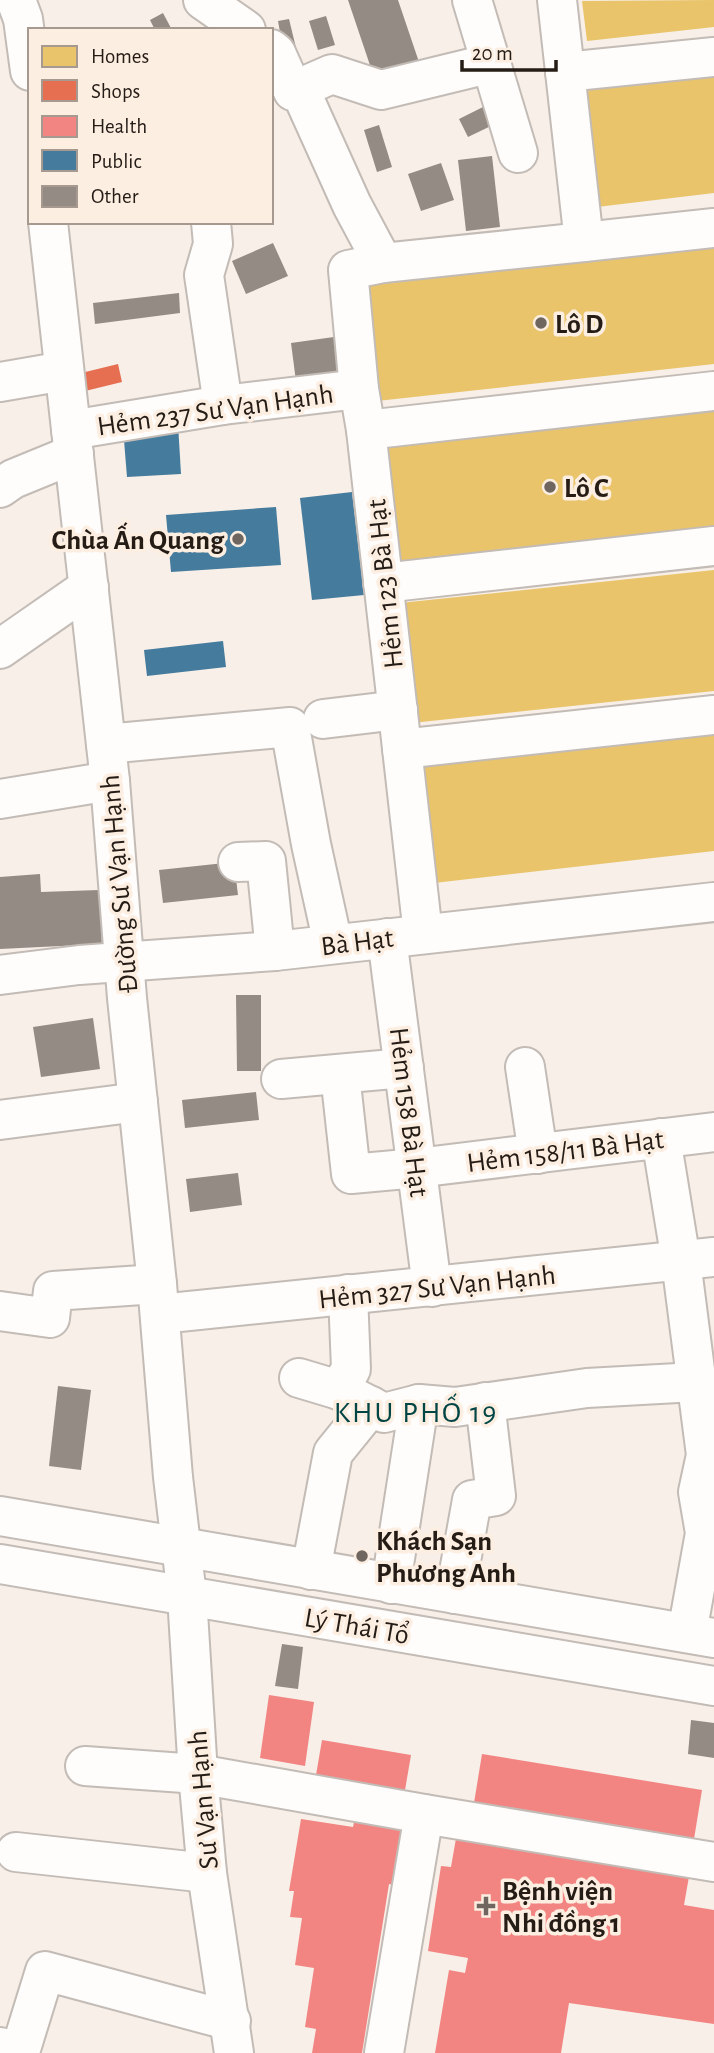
<svg xmlns="http://www.w3.org/2000/svg" width="714" height="2053" font-family="'Alegreya Sans',sans-serif">
<rect width="100%" height="100%" fill="#f7efe8"/>
<g fill="#e9c46a">
<polygon points="714,0 714,27 587,41 582,1"/>
<polygon points="714,76 714,193 597,207 583,91"/>
<polygon points="714,244 714,364 377,401 364,282"/>
<polygon points="714,409 714,528 394,563 381,445"/>
<polygon points="714,570 714,691 412,723 400,603"/>
<polygon points="714,733 714,851 434,883 420,766"/>
</g>
<polygon fill="#e76f51" points="118,364 122,382 77,393 73,375"/>
<g fill="#f28482">
<polygon points="269,1695 314,1702 305,1766 260,1758"/>
<polygon points="322,1740 411,1755 404,1796 315,1781"/>
<polygon points="482,1754 702,1790 694,1839 474,1803"/>
<polygon points="355,1818 403,1826 394,1885 389,1884 362,2053 312,2053 316,2029 305,2027 314,1968 295,1965 302,1918 290,1917 294,1891 289,1891 301,1819 353,1827"/>
<polygon points="458,1827 691,1865 684,1905 714,1910 714,2024 569,2003 561,2053 435,2053 449,1970 465,1973 468,1958 428,1951 441,1866 451,1867"/>
</g>
<g fill="#457b9d">
<polygon points="178,424 181,474 127,477 123,428"/>
<polygon points="352,492 364,595 312,600 300,498"/>
<polygon points="276,507 281,565 171,572 166,515"/>
<polygon points="223,641 226,667 147,676 144,650"/>
</g>
<g fill="#938b84">
<polygon points="348,0 398,0 420,65 375,80"/>
<polygon points="163,13 172,30 155,30 150,20"/>
<polygon points="326,16 335,45 318,50 309,21"/>
<polygon points="289,19 297,52 284,54 278,21"/>
<polygon points="487,105 495,124 468,137 459,119"/>
<polygon points="379,125 392,167 377,172 364,130"/>
<polygon points="492,156 500,227 466,231 458,160"/>
<polygon points="441,163 454,200 421,211 408,174"/>
<polygon points="273,243 288,276 246,294 232,261"/>
<polygon points="179,293 180,313 95,324 93,303"/>
<polygon points="341,336 347,382 297,389 291,343"/>
<polygon points="234,862 238,895 163,903 159,870"/>
<polygon points="40,874 41,892 99,890 102,944 0,949 0,877"/>
<polygon points="236,995 261,995 261,1071 237,1071"/>
<polygon points="93,1018 100,1069 41,1077 33,1027"/>
<polygon points="256,1092 259,1120 185,1128 182,1100"/>
<polygon points="238,1173 242,1205 190,1212 186,1179"/>
<polygon points="58,1386 91,1390 81,1470 49,1466"/>
<polygon points="282,1644 303,1647 298,1689 275,1686"/>
<polygon points="691,1720 714,1723 714,1758 688,1754"/>
</g>
<g fill="none" stroke-linecap="round" stroke-linejoin="round">
<defs>
<g id="minor">
<polyline points="16,0 23,19 30,71"/>
<polyline points="203,0 246,30"/>
<polyline points="472,0 518,153"/>
<polyline points="271,49 276,53 293,91 301,92 352,205 383,263"/>
<polyline points="565,72 714,57"/>
<polyline points="293,91 332,74 381,90 492,63"/>
<polyline points="48,222 110,781 127,998 157,1284 173,1477 187,1596 198,1774 207,1873 234,2053"/>
<polyline points="211,222 213,244 204,275 223,405"/>
<polyline points="584,242 714,228"/>
<polyline points="0,382 64,371"/>
<polyline points="71,430 223,405 359,389"/>
<polyline points="366,430 714,391"/>
<polyline points="0,488 13,479 74,454"/>
<polyline points="383,583 714,546"/>
<polyline points="0,649 89,587"/>
<polyline points="323,719 398,710"/>
<polyline points="106,744 290,727 311,844 333,944"/>
<polyline points="402,749 714,715"/>
<polyline points="0,799 110,781"/>
<polyline points="238,862 266,861 275,951"/>
<polyline points="423,934 366,430 359,389 348,270 383,263 584,242 557,0"/>
<polyline points="387,938 432,1287"/>
<polyline points="0,975 79,965 275,951 714,902"/>
<polyline points="525,1067 538,1154"/>
<polyline points="340,1074 351,1174 417,1168 714,1132"/>
<polyline points="281,1079 404,1068"/>
<polyline points="0,1120 138,1102"/>
<polyline points="661,1138 681,1261 706,1455 698,1492 705,1533 687,1633"/>
<polyline points="0,1311 50,1318 53,1291 157,1284"/>
<polyline points="160,1314 714,1257"/>
<polyline points="299,1378 339,1390 384,1413 419,1404 455,1407 587,1388 696,1382"/>
<polyline points="339,1390 351,1369 348,1294"/>
<polyline points="311,1570 333,1453 371,1406"/>
<polyline points="391,1584 419,1404"/>
<polyline points="455,1594 472,1500 496,1496 485,1402"/>
<polyline points="85,1766 198,1774 424,1814 714,1862"/>
<polyline points="16,1852 207,1873"/>
<polyline points="0,2047 20,2052 45,1971 231,2021"/>
<polyline points="384,2053 424,1814"/>
</g>
<g id="major">
<polyline points="0,1516 714,1638"/>
<polyline points="0,1564 714,1686"/>
</g>
</defs>
<use href="#minor" stroke="#c3bbb5" stroke-width="42"/>
<use href="#major" stroke="#c3bbb5" stroke-width="42"/>
<use href="#minor" stroke="#fefdfc" stroke-width="38"/>
<use href="#major" stroke="#fefdfc" stroke-width="38"/>
</g>
<g fill="#6e665f" stroke="#fdeee2" stroke-width="2.5">
<circle cx="541" cy="323" r="7"/>
<circle cx="550" cy="487" r="7"/>
<circle cx="238" cy="539" r="7"/>
<circle cx="362" cy="1556" r="7"/>
<path d="M482.5 1895.5h7v7h7v7h-7v7h-7v-7h-7v-7h7z"/>
</g>
<g text-anchor="middle" stroke-width="7" stroke-linejoin="round" paint-order="stroke">
<g font-size="28" font-weight="bold" fill="#241c15" stroke="#fdeee2" text-anchor="start">
<text x="555" y="333">Lô D</text>
<text x="564" y="497">Lô C</text>
<text x="224" y="549" text-anchor="end">Chùa Ấn Quang</text>
<text x="376" y="1550">Khách Sạn<tspan x="376" dy="32">Phương Anh</tspan></text>
<text x="502" y="1900">Bệnh viện<tspan x="502" dy="32">Nhi đồng 1</tspan></text>
</g>
<g font-size="28" fill="#241c15" stroke="#fdeee2">
<text transform="translate(215 409) rotate(-8)" y="10">Hẻm 237 Sư Vạn Hạnh</text>
<text transform="translate(384 584) rotate(-96)" y="10">Hẻm 123 Bà Hạt</text>
<text transform="translate(118 884) rotate(-95)" y="10">Đường Sư Vạn Hạnh</text>
<text transform="translate(357 941) rotate(-7)" y="10">Bà Hạt</text>
<text transform="translate(410 1112) rotate(83)" y="10">Hẻm 158 Bà Hạt</text>
<text transform="translate(565 1150) rotate(-7)" y="10">Hẻm 158/11 Bà Hạt</text>
<text transform="translate(437 1286) rotate(-6)" y="10">Hẻm 327 Sư Vạn Hạnh</text>
<text transform="translate(357 1625) rotate(10)" y="10">Lý Thái Tổ</text>
<text transform="translate(202 1800) rotate(-95)" y="10">Sư Vạn Hạnh</text>
</g>
<g font-size="30" letter-spacing="2" fill="#024545" stroke="#fdeee2">
<text x="416" y="1422">KHU PHỐ 19</text>
</g>
</g>
<rect x="28" y="28" width="245" height="196" fill="#fdeee2" stroke="#a69a90" stroke-width="2"/>
<rect x="42" y="46" width="35" height="21" fill="#e9c46a" stroke="#a69a90" stroke-width="2"/>
<text x="91" y="63" font-size="21" fill="#241c15">Homes</text>
<rect x="42" y="80" width="35" height="21" fill="#e76f51" stroke="#a69a90" stroke-width="2"/>
<text x="91" y="98" font-size="21" fill="#241c15">Shops</text>
<rect x="42" y="116" width="35" height="21" fill="#f28482" stroke="#a69a90" stroke-width="2"/>
<text x="91" y="133" font-size="21" fill="#241c15">Health</text>
<rect x="42" y="150" width="35" height="21" fill="#457b9d" stroke="#a69a90" stroke-width="2"/>
<text x="91" y="168" font-size="21" fill="#241c15">Public</text>
<rect x="42" y="186" width="35" height="21" fill="#938b84" stroke="#a69a90" stroke-width="2"/>
<text x="91" y="203" font-size="21" fill="#241c15">Other</text>
<path d="M462 60v10h94v-10" fill="none" stroke="#241c15" stroke-width="3.5"/>
<text x="472" y="60" font-size="21" fill="#241c15" stroke="#fdeee2" stroke-width="5" paint-order="stroke">20 m</text>
</svg>
